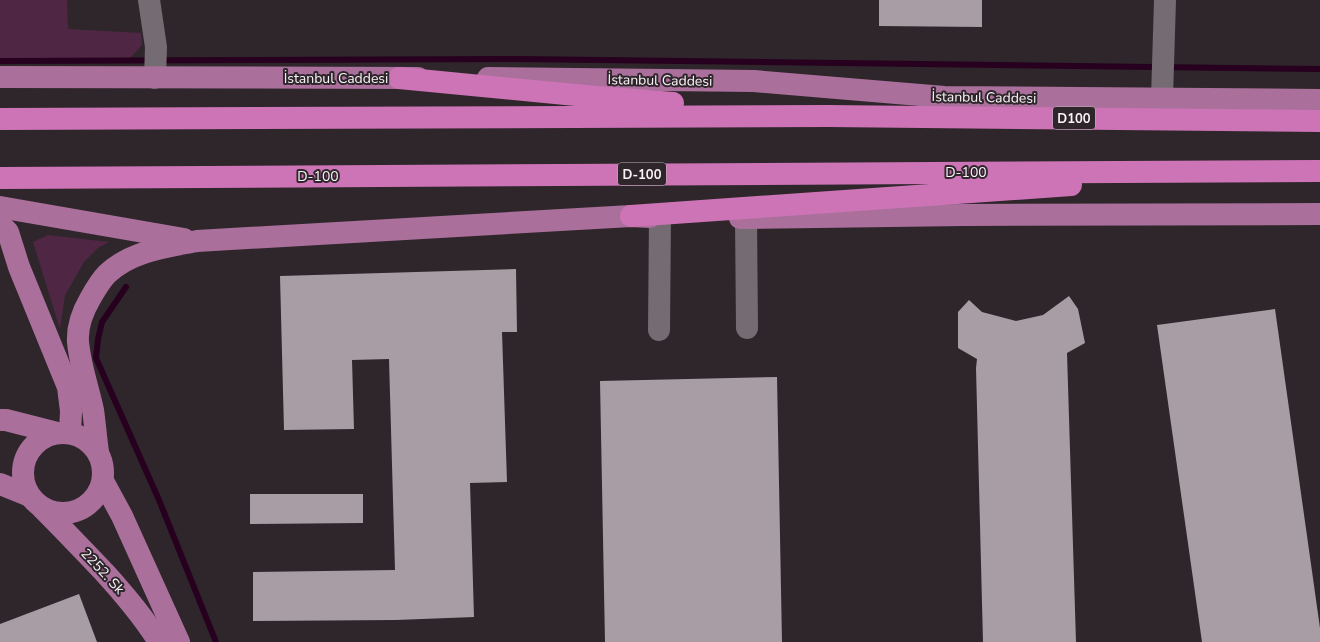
<svg xmlns="http://www.w3.org/2000/svg" width="1320" height="642" font-family="'Nunito Sans',sans-serif">
<rect width="100%" height="100%" fill="#2f262c"/>
<g fill="#4f2745">
<polygon points="0,0 67,0 68,29 141,33 142,45 130,58 0,58"/>
<polygon points="48,235 109,242 98,248 84,262 65,295 60,329 33,242"/>
</g>
<g fill="none" stroke-linecap="round" stroke-linejoin="round">
<g stroke="#26001e" stroke-width="6">
<polyline points="0,61 517,59 1320,69"/>
<polyline points="126,287 102,322 98,339 96,358 159,500 216,642"/>
</g>
</g>
<g fill="#a89da4">
<polygon points="879,0 982,0 982,27 879,26"/>
<polygon points="516,269 517,332 502,332 507,482 470,483 474,617 396,620 253,621 253,572 395,570 389,359 352,360 354,429 284,430 280,276"/>
<polygon points="1069,296 1078,309 1085,343 1067,353 1076,642 983,642 976,368 977,359 958,348 958,312 969,300 982,312 1016,321 1043,315"/>
<polygon points="1275,309 1320,628 1320,642 1202,642 1157,325"/>
<polygon points="777,377 782,642 605,642 600,381"/>
<polygon points="250,494 363,494 363,523 250,524"/>
<polygon points="79,594 97,642 0,642 0,624"/>
</g>
<g fill="none" stroke-linecap="round" stroke-linejoin="round">
<g stroke="#756b72" stroke-width="22">
<polyline points="149,0 156,47 155,78"/>
<polyline points="1162,98 1165,0"/>
<polyline points="746,218 747,328"/>
<polyline points="659,330 660,217"/>
</g>
<g stroke="#aa709b" stroke-width="22">
<polyline points="0,77 418,78"/>
<polyline points="488,78 754,81 944,97 1320,100"/>
<polyline points="0,207 184,239"/>
<polyline points="740,218 964,215 1320,214"/>
<polyline points="0,224 8,232 19,267 68,387 71,411 70,433"/>
<polyline points="0,420 6,420 57,433"/>
<circle cx="63" cy="473" r="40"/>
<path d="M98 452C96 438 95 424 93 410 88 387 80 365 78 342 77 327 83 311 90 299 95 290 100 281 107 274 131 251 166 247 197 241L631 216 650 217"/>
<polyline points="103,481 122,516 179,642"/>
<polyline points="0,484 30,496"/>
<path d="M42 508C63 529 83 550 104 572 124 594 143 616 159 642"/>
</g>
<g stroke="#cd74b6" stroke-width="22">
<polyline points="399,78 596,97 673,103"/>
<polyline points="0,119 828,116 1320,121"/>
<polyline points="0,178 1320,171"/>
<polyline points="631,216 1071,185"/>
</g>
</g>
<g text-anchor="middle" stroke-width="4" stroke-linejoin="round" paint-order="stroke">
<g fill="#2f262c" stroke="#bcb6b9" stroke-width="1">
<rect x="1053" y="107" width="42" height="22" rx="3"/>
<rect x="618" y="163" width="48" height="22" rx="3"/>
</g>
<g font-size="13" font-weight="bold" fill="#f8f3f6">
<text x="1074" y="123">D100</text>
<text x="642" y="179">D-100</text>
</g>
<g font-size="14" fill="#f8f3f6" stroke="#2f262c">
<text x="336" y="83">İstanbul Caddesi</text>
<text transform="translate(660 80) rotate(1)" y="5">İstanbul Caddesi</text>
<text transform="translate(984 97) rotate(1)" y="5">İstanbul Caddesi</text>
<text x="966" y="177">D-100</text>
<text x="318" y="181">D-100</text>
<text transform="translate(103 571) rotate(47)" y="5">2252. Sk</text>
</g>
</g>
</svg>
